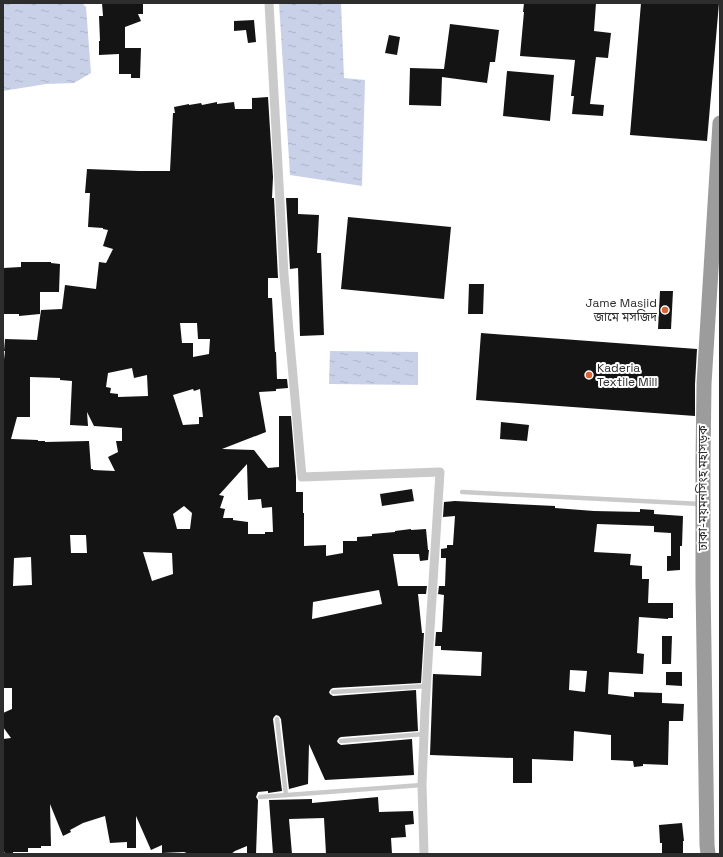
<svg xmlns="http://www.w3.org/2000/svg" width="723" height="857" font-family="'Space Grotesk','Noto Sans Bengali',sans-serif">
<defs>
<pattern id="water-ripples" width="26" height="14" patternUnits="userSpaceOnUse"><rect width="26" height="14" fill="#c8d1e8"/><path d="M2 4q2-2 4 0t4 0M15 11q2-2 4 0t4 0" fill="none" stroke="#acb4c7"/></pattern>
</defs>
<rect width="100%" height="100%" fill="#fff"/>
<g fill="url(#water-ripples)">
<polygon points="3,3 82,3 86,7 91,73 74,83 46,84 3,91"/>
<polygon points="279,3 341,3 344,78 365,80 362,186 290,175"/>
<polygon points="330,351 418,352 418,385 329,384"/>
</g>
<g fill="#141414" fill-rule="evenodd">
<polygon points="102,3 143,3 143,14 138,14 141,21 125,27 125,48 141,48 140,78 131,78 131,74 119,74 119,54 99,55 99,41 100,41 99,16 103,16"/>
<polygon points="524,3 596,3 594,31 611,33 608,58 596,57 590,104 604,105 603,116 572,114 574,96 571,96 575,60 520,56 524,12 523,12"/>
<polygon points="641,3 719,3 707,141 630,135"/>
<polygon points="254,20 256,42 248,43 246,30 234,31 234,21"/>
<polygon points="450,24 499,30 495,62 490,62 487,83 442,77 441,106 409,105 410,68 444,69"/>
<polygon points="389,35 400,37 397,55 385,53"/>
<polygon points="507,71 554,75 550,121 503,116"/>
<path d="M268 97 273 177 272 198H274L278 278H268V298H272L275 352H276L277 379H287L288 388 276 389V391L259 392 266 432 222 449 254 450 268 468 279 467V416H291L296 477V492H303V513H304V546L326 545V556L343 553V541H357V537L372 536V534L395 532V531L411 529V530L426 529 428 550H429L428 560 420 561 419 554H393L398 586H427L426 594H418L422 633H424L421 683 333 688 331 689 329 692 330 694 333 696 416 690 418 731 341 737 339 738 337 741 338 743 341 745 412 739 414 775 325 780 309 744 308 784 289 789 281 719 279 716 276 715 274 717 273 719 282 791 268 793V791L258 792 256 797 258 800 256 854H247V846L235 851 231 854H189L184 852 162 853V845L151 850 136 816V848H127V842L110 843 105 816 83 823 70 830 71 832 63 836 50 804 51 846H41V848H28V852H13V854H5L3 849V739L11 738 3 727V713L12 709V688H3V612H4L3 596V368L5 351H4L5 339 37 340 41 310 62 309 65 285 96 289 99 262 106 263 113 249 103 246 108 230 103 229V228L88 227 90 193H85L87 169 139 171H170L173 113H175L174 107 189 104V105L201 103 202 105 217 102V104L234 102 235 109H252V98ZM180 323H197L198 339H210L209 354 193 357V343H182ZM132 368 134 378 147 375 148 396 118 397V394L110 393 111 388 106 387 108 373ZM30 377 60 378V380L72 381 70 425 88 426 87 412 94 426 122 428V441H116L118 452 108 457 115 471 93 470V469H91L89 441 45 442V441H38V440L11 439 17 417H30ZM193 389 194 391 200 389 203 417H199V424L183 425 173 395ZM247 464 248 500 261 499 262 508 272 507 273 532H265V534H248V522L233 520V518H223L225 509 220 508 224 496 219 495ZM184 506 192 513 190 529H177L173 514ZM70 535H86L87 553H71ZM143 552 172 553 173 574 152 581ZM31 557 32 585 13 586 14 558ZM379 590 382 604 312 619 313 602Z"/>
<polygon points="286,198 298,198 298,214 319,215 317,253 321,253 324,335 300,336 298,268 290,269"/>
<polygon points="348,217 451,227 444,299 341,289"/>
<polygon points="21,262 51,262 51,263 60,264 59,292 40,292 40,314 19,316 19,314 3,314 3,268 21,267"/>
<polygon points="469,284 484,284 483,314 468,314"/>
<polygon points="660,291 673,291 671,329 658,329"/>
<polygon points="481,333 697,349 695,384 695,416 476,400"/>
<polygon points="501,422 529,425 527,441 500,439"/>
<polygon points="412,489 414,501 382,506 380,494"/>
<path d="M455 501 555 506V508L594 511 640 512V509L654 510V514L683 516 682 546H680V570L667 571V556H671V533L654 532V526L597 524 594 552 631 554 630 565 642 566V579H649L648 603H673V618H668V619L639 617 637 653 644 654 643 674 609 672 608 694 634 697V692L662 693V703L684 704 683 721H669L668 765 643 764V766L634 767 633 761 611 760V735L574 731 573 761 532 759V783H513V758L430 755 433 674 481 676 482 652 441 650V646H435L436 632H442L444 595 438 594 439 586H445L446 558H441V549L447 548V545H453L455 516 443 517 444 502ZM570 670 587 671 585 692 569 690Z"/>
<polygon points="662,636 672,636 671,664 662,664"/>
<polygon points="666,672 682,672 682,686 666,685"/>
<polygon points="378,797 379,812 413,811 414,824 405,825 406,837 391,838 392,854 326,854 324,818 289,819 292,854 273,854 269,800 312,799 312,803"/>
<polygon points="682,823 684,841 683,841 683,854 662,854 662,843 660,843 659,825"/>
</g>
<g fill="none" stroke-linecap="round" stroke-linejoin="round">
<g stroke="#cacaca" stroke-width="4.5">
<polyline points="462,492 701,504"/>
<polyline points="333,692 427,686"/>
<polyline points="277,719 286,795"/>
<polyline points="341,741 424,734"/>
<polyline points="260,797 422,785"/>
</g>
<polyline stroke="#cacaca" stroke-width="9" points="269,3 284,275 302,477 440,472 425,708 422,785 424,854"/>
<polyline stroke="#9c9c9c" stroke-width="15" points="708,854 707,845 703,584 703,461 704,384 720,123"/>
</g>
<g fill="#d96339" stroke="#fff" stroke-width="1.5">
<circle cx="665" cy="310" r="4"/>
<circle cx="589" cy="375" r="4"/>
</g>
<g text-anchor="middle" stroke-width="4" stroke-linejoin="round" paint-order="stroke">
<g font-size="12" fill="#2d2d2d" stroke="#fff" text-anchor="end">
<text x="657" y="307">Jame Masjid<tspan x="657" dy="14">জামে মসজিদ</tspan></text>
<text x="597" y="372" text-anchor="start">Kaderia<tspan x="597" dy="14">Textile Mill</tspan></text>
</g>
<g font-size="12" fill="#2d2d2d" stroke="#fff">
<text transform="translate(703 488) rotate(-90)" y="4">ঢাকা-ময়মনসিংহ মহাসড়ক</text>
</g>
</g>
<rect width="723" height="857" fill="none" stroke="#2d2d2d" stroke-width="8"/>
</svg>
